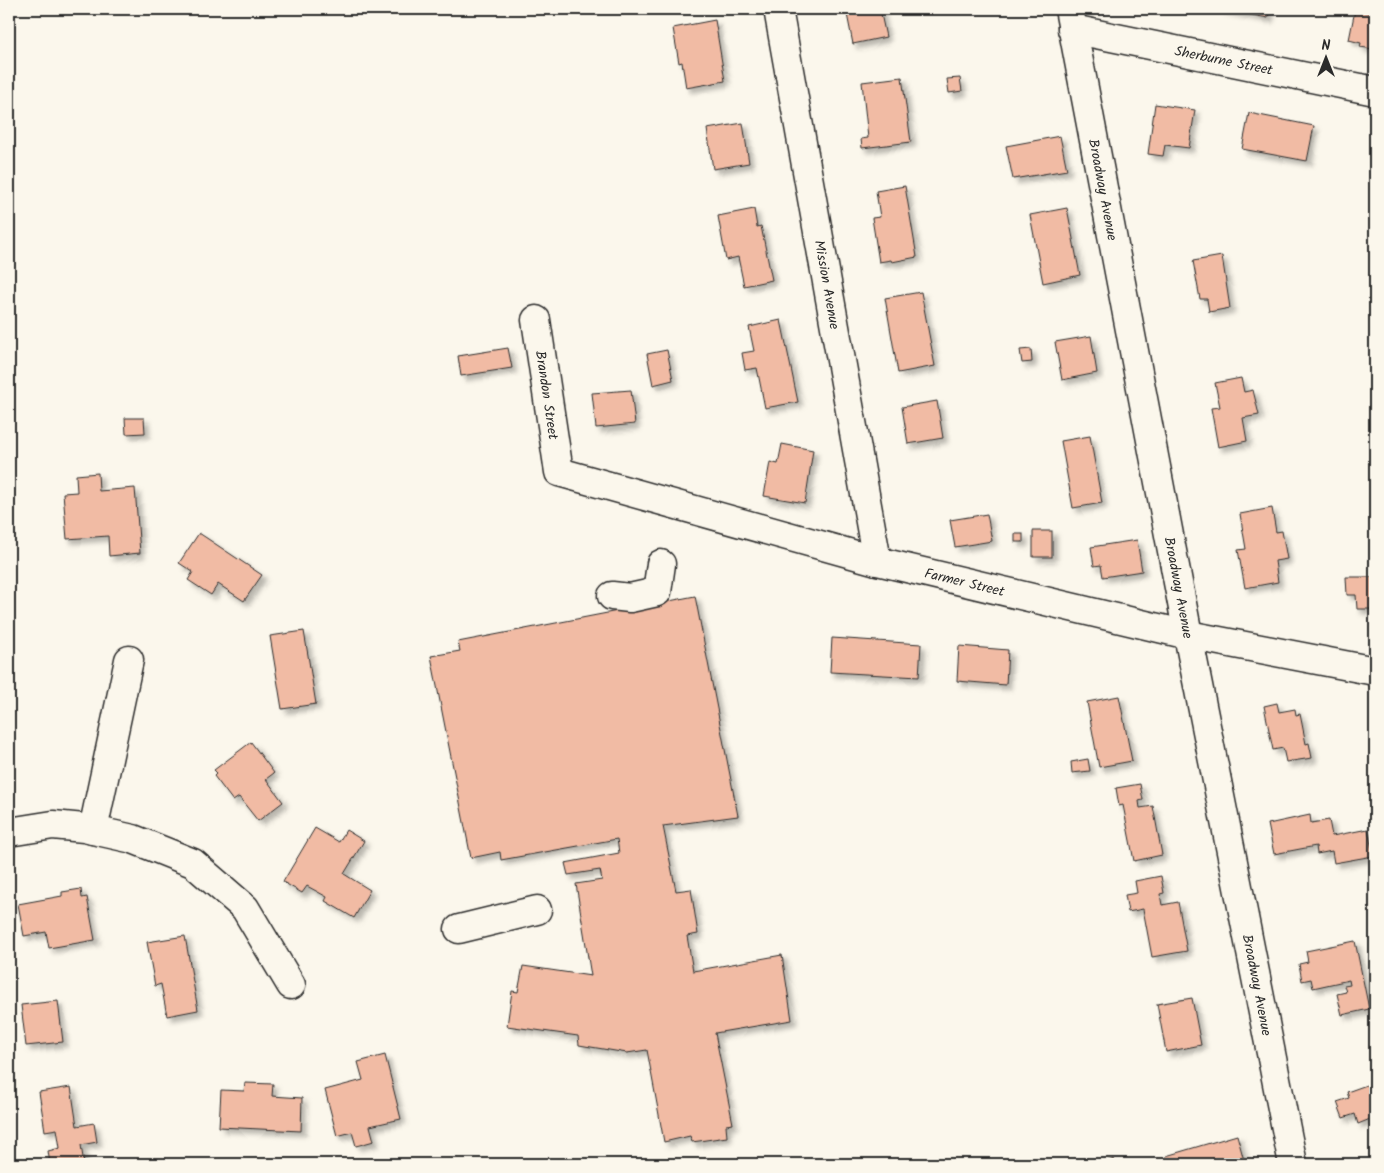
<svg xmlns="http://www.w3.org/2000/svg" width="1384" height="1173" font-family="Kalam,sans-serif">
<defs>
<filter id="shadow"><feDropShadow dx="4.5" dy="4.5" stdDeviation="2.5" flood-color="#0004"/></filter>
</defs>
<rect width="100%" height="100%" fill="#fbf7ec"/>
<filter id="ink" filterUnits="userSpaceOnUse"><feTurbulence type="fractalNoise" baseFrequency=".02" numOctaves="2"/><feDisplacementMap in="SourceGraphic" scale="10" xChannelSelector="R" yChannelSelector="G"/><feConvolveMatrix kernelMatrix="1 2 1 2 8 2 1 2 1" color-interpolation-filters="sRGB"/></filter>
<g filter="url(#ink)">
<g fill="#f1bba4" stroke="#2b2b2b" filter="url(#shadow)">
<polygon points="846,9 880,9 886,37 853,44"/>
<polygon points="1220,9 1270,9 1268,18"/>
<polygon points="1355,10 1375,14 1375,46 1374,46 1373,49 1360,47 1361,43 1349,40"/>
<polygon points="715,20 725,81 686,88 682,62 679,63 673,28"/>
<polygon points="902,77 911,142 862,148 861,139 868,138 862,82"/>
<polygon points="960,78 962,91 949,93 947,79"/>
<polygon points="1155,104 1195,110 1189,148 1165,145 1163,156 1148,154"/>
<polygon points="1249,113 1314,126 1307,161 1242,149"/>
<polygon points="743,123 749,163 713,169 707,129"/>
<polygon points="1060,136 1067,170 1013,179 1006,146"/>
<polygon points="905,186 917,257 892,262 891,260 879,262 872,218 880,217 876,191"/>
<polygon points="1067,208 1080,275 1043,283 1030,215"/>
<polygon points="754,209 757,227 761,226 772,280 744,286 738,257 726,260 718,216"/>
<polygon points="1222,256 1230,308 1209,312 1207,299 1200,299 1193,261"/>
<polygon points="921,292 935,366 898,373 885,298"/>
<polygon points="781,320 798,402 765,408 757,368 745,370 742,353 754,351 749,327"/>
<polygon points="1091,336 1097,373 1062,380 1055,342"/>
<polygon points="508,348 512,368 461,376 458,356"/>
<polygon points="1031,349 1032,362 1022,363 1020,350"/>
<polygon points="667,350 673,380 653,385 647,354"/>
<polygon points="1241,378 1244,392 1253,390 1259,415 1243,418 1247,441 1218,447 1211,408 1220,407 1215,383"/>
<polygon points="631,390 635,424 596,428 592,393"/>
<polygon points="937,401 943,438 908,444 902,407"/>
<polygon points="125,418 144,418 145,433 126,434"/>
<polygon points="1090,436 1102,503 1073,508 1061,441"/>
<polygon points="782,444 813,450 805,503 764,496 770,462 778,464"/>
<polygon points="98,473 99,491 135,488 140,553 109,556 108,536 67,539 63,493 77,492 76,475"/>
<polygon points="1272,508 1276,532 1282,531 1287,559 1275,561 1278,582 1245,588 1238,550 1246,549 1240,514"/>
<polygon points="987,514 992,541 955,547 950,520"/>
<rect x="1033" y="531" width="19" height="26"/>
<polygon points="199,533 262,575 244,601 218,584 211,595 188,580 193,572 179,563"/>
<rect x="1015" y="534" width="8" height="8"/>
<polygon points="1137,540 1142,571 1103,577 1101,565 1094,566 1091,547"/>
<polygon points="1346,577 1375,577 1375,609 1357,609 1356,595 1347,595"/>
<polygon points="695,596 738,816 663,826 676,891 691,889 698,934 687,936 693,971 782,955 792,1020 715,1033 733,1124 726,1125 727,1137 692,1142 690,1136 664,1142 647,1050 627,1053 579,1045 578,1036 507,1026 512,991 518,992 523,966 591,976 576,884 602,880 600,870 568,875 565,863 619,853 617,839 501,860 500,852 471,858 431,656 460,651 458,642"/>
<polygon points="304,631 316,704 282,709 270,636"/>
<polygon points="832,638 921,644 919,677 830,672"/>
<polygon points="959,646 1008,650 1006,685 957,681"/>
<polygon points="1119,696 1132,761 1099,767 1087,702"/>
<polygon points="1277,703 1279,712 1295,709 1296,715 1300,714 1306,744 1309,743 1312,758 1286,762 1283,748 1273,750 1264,706"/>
<polygon points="251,742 274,773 266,779 283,802 258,821 239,797 233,801 214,776 217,773 214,770"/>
<polygon points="1088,759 1090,771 1072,773 1071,762"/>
<polygon points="1140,784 1143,800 1139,801 1140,808 1153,806 1162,855 1134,861 1123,805 1119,806 1116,788"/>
<polygon points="1310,815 1311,823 1329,820 1332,836 1368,829 1373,856 1334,863 1332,851 1317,854 1316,846 1274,854 1268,824"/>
<polygon points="315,828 339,842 346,830 364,841 344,874 370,890 354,918 325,901 327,897 307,886 302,893 283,882"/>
<polygon points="1161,876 1164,893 1160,894 1162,905 1178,902 1187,951 1152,957 1143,909 1128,912 1125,895 1137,893 1135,881"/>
<polygon points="81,889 82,898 87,897 95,940 49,948 46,932 24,936 18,904 62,896 62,892"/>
<polygon points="185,936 198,1010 167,1016 161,984 155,986 147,942"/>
<polygon points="1355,941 1369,1009 1342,1015 1337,994 1346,992 1344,986 1350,985 1349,980 1313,988 1311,979 1302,981 1299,964 1308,962 1306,951"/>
<polygon points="1192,998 1201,1045 1166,1052 1157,1004"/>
<polygon points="58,1001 63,1042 26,1046 21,1005"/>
<polygon points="385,1055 401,1119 370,1126 374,1141 356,1146 352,1132 337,1136 325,1090 363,1080 358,1062"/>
<polygon points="1375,1082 1375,1117 1358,1124 1355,1114 1343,1118 1337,1102 1349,1098 1347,1092"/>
<polygon points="245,1083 273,1084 272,1096 302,1098 301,1131 219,1127 221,1090 244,1091"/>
<polygon points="71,1087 77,1126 94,1123 97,1142 81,1145 84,1164 50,1164 48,1151 60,1148 57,1129 45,1131 39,1092"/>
<polygon points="1237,1135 1245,1164 1169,1164 1166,1156"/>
<polygon points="1114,1159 1116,1164 1100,1164"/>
</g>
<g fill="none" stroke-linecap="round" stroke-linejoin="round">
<defs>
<g id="minor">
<path id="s1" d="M778 9 877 561"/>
<path id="s2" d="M1069 9 1188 635 1293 1164"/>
<path id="s3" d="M1072 29 1375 91"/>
<path id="s4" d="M536 320 559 472 877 561 1188 635 1375 671"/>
<polyline points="612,596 630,598 657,592 661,564"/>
<polyline points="93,830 129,660"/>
<polyline points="9,832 53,825 84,828 133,839 193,863 245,908 291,985"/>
<polyline points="459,929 537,910"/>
</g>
</defs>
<use href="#minor" stroke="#2b2b2b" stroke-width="31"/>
<use href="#minor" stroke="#fbf7ec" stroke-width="28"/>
</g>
</g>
<g text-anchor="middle" stroke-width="4.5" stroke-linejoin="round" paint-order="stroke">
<g font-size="14" fill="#2b2b2b" stroke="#fbf7ec">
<text dy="5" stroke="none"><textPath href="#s3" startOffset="155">Sherburne Street</textPath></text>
<text dy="5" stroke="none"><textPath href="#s2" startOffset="184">Broadway Avenue</textPath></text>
<text dy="5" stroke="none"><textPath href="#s1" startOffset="280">Mission Avenue</textPath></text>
<text dy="5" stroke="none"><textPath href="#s4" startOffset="76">Brandon Street</textPath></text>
<text dy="5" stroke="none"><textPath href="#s4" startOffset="574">Farmer Street</textPath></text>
<text dy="5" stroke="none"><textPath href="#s2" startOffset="589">Broadway Avenue</textPath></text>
<text dy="5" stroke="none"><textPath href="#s2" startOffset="994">Broadway Avenue</textPath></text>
</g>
</g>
<rect width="1384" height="1173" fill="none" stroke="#fbf7ec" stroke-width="30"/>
<rect x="15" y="15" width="1354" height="1143" fill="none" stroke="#2b2b2b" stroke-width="2" filter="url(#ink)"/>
<g transform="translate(1326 58)" stroke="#fbf7ec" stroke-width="4" paint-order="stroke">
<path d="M0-4L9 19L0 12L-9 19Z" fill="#2b2b2b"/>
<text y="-8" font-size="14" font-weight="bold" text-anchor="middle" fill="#2b2b2b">N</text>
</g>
</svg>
